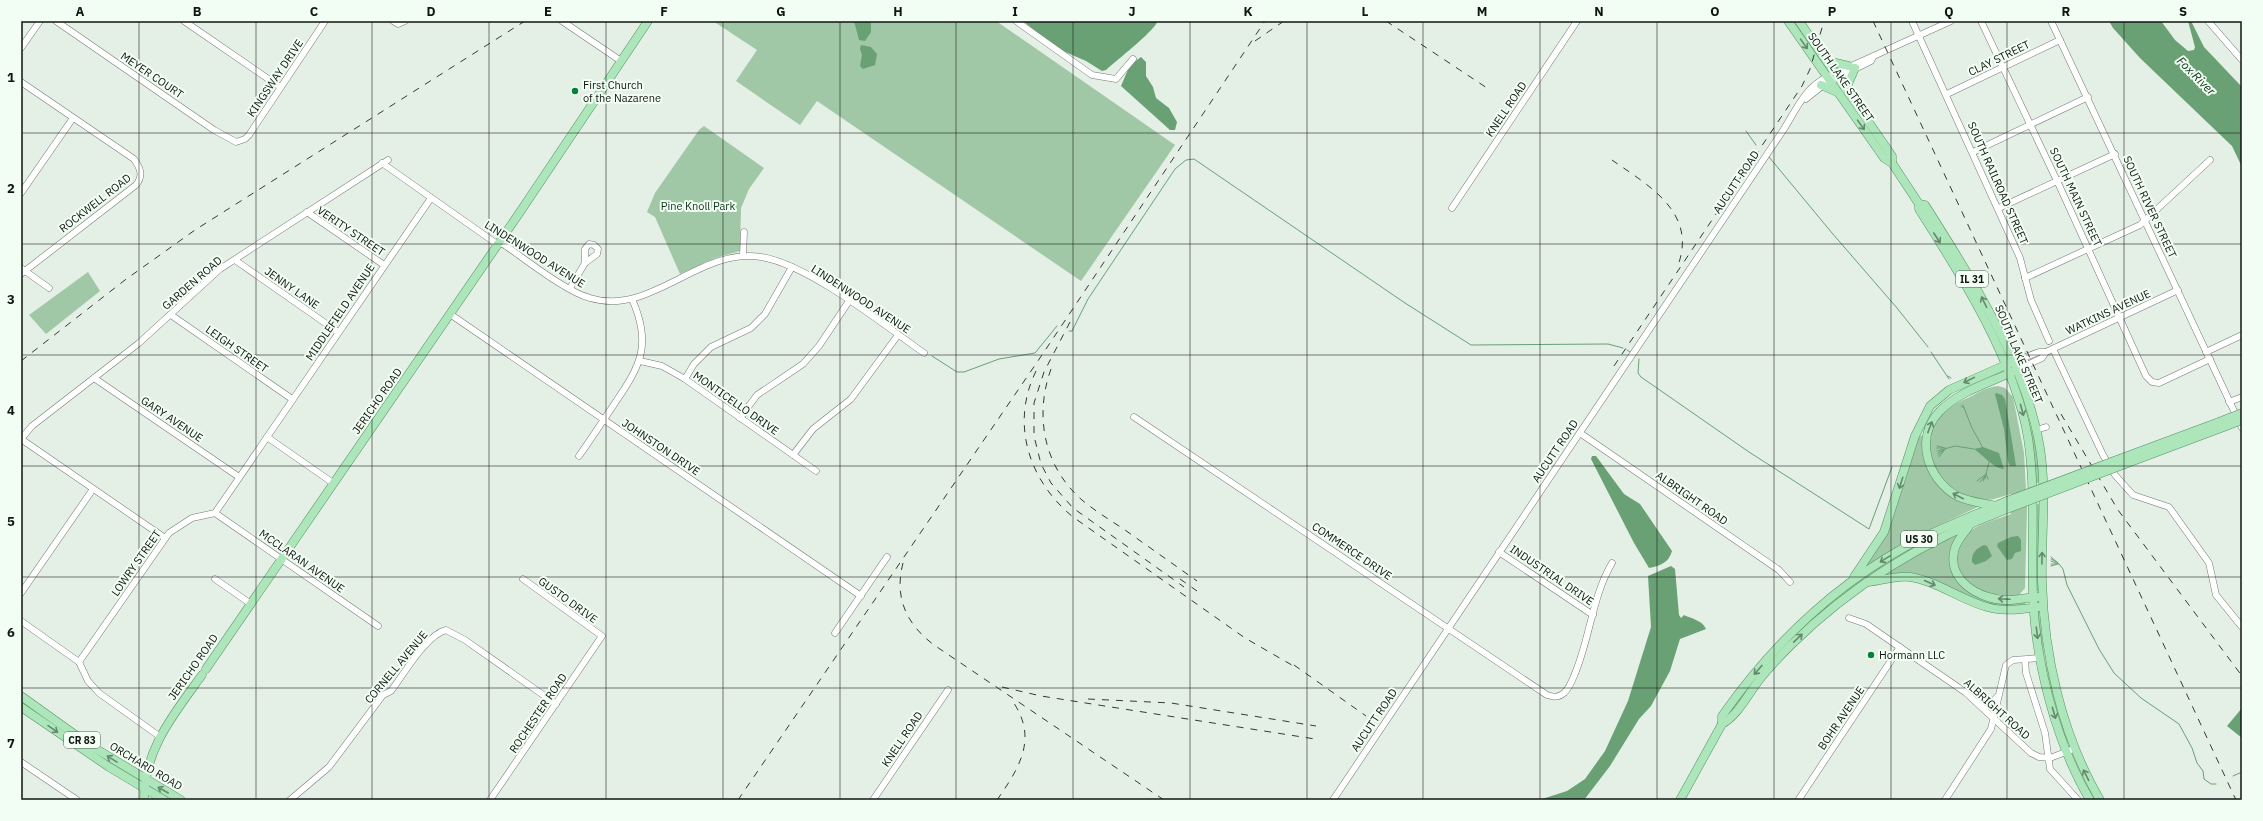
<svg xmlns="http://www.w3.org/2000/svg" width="2263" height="821" font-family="'IBM Plex Sans',sans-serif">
<rect width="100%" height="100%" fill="#e4efe6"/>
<g fill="#a0c8a6">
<polygon points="713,21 996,21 1175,145 1081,281 817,101 800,125 736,81 757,50"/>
<polygon points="704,126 764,168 749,189 741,208 740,251 715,258 680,274 655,217 647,212 655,193 699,130"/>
<polygon points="88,272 100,291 46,334 29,315"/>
<path d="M1998 386 2005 388 2013 397 2024 453 2027 508 2025 588 2019 595C2012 597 2003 598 1995 596 1965 589 1941 559 1968 533 1979 523 1998 519 2011 514V494C2001 497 1991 501 1981 500 1947 496 1914 454 1936 422 1945 409 1956 403 1970 397 1979 392 1988 387 1998 386Z"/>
<polygon points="2023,401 2037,448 2040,482 2035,484"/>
<polygon points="1918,435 1922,436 1923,447 1937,482 1982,505 1924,532 1865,567 1884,539"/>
<polygon points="2040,503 2039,591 2036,591 2036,505"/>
<polygon points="1962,532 1952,549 1966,589 2025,601 2026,605 2006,607 1986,604 1937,583 1884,575 1921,551"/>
<path d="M1938 535 1875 572 1834 602 1746 692 1727 719 1725 718C1780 639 1851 576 1938 535Z"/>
<path d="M2037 612H2039L2045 660 2069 741 2066 742C2052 699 2043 657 2037 612Z"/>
</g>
<g fill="#69a174">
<polygon points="854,21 871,21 871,32 865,41 859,40"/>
<path d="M1023 21H1158C1151 34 1118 59 1106 70L1102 71 1086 61 1056 48Z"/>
<polygon points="2109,21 2161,21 2175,40 2188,51 2194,50 2195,47 2188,21 2191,21 2204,47 2242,87 2242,167 2232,146 2140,58 2113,28"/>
<polygon points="861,45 871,47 877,54 875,65 863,69 860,66 862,55 860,49"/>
<polygon points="1141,57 1146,62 1146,76 1153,87 1156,98 1169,108 1177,122 1175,130 1170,130 1121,86 1130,65"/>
<polygon points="1996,393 2002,395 2005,399 2016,466 2010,466 2008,462 2004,429 1995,394"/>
<path d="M1983 447 1999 453 2004 469C1994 469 1982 454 1974 449Z"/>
<path d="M1592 456H1596L1624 494 1640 504 1672 551C1669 563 1659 566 1649 568L1634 543 1591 459Z"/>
<polygon points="2018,536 2021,540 2021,551 2015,553 2012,559 2007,560 1997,546 1998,543 2011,537"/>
<path d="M1984 545 1987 546 1992 556 1986 561 1975 565 1972 562C1971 553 1977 548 1984 545Z"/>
<path d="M1671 566 1675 569 1679 615 1681 618 1684 615C1692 619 1702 620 1706 629L1680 639 1670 671 1651 706 1639 719 1610 766 1584 800H1539L1567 791 1585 779 1605 751 1628 701 1651 627 1648 576Z"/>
<polygon points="2242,708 2242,738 2227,726"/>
</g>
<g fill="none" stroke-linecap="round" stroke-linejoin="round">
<g stroke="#69a174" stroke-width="1">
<polyline points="1746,131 1756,145"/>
<polyline points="1769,157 1832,233 1897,308 1928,347"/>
<polyline points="1069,331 1072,331"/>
<polyline points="1072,331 1088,299 1175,169 1186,160 1194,159 1405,303 1471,345 1608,344 1623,348"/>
<polyline points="1627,350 1630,352"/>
<polyline points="1931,352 1949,379"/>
<polyline points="932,356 957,372 964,372 999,359 1035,353 1057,326"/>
<polyline points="1639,359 1638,373 1641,377 1749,452 1869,529 1892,467"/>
<polyline points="1948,376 1951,378"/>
<polyline points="1963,405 1972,428 1983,448"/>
<polyline points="1961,406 1964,408"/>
<polyline points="1937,446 1945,448"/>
<polyline points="1937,448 1943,448"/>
<polyline points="1937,451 1955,446 1974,449"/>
<polyline points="1938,453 1943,450"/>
<polyline points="1938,455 1944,450"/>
<polyline points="1939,457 1946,448"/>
<polyline points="1986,474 1988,479"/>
<polyline points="1985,479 1989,462"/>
<polyline points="1977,481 1986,474"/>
<polyline points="1983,481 1985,476"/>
<polyline points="1980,482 1985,476"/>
<polyline points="2051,557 2058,563"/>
<polyline points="2051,559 2057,562"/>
<polyline points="2051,561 2059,564 2063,569 2067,585 2099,649 2114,673 2141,698 2179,724 2192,748 2197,763 2203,771 2204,779 2211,784 2216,784"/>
<polyline points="2051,564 2056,564"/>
<polyline points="2051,566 2058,564"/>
<polyline points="2233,776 2242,772"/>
</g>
<defs>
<g id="minor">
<polyline points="56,21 214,130 236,142 245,139 249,135 325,21"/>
<polyline points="184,21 280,87"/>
<polyline points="393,21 398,24 405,21"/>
<polyline points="562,21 621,61"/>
<polyline points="1016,21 1092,75 1116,79 1133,59"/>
<polyline points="1912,21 2020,258 2031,300 2049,341"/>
<polyline points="1981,21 2059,185 2146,376 2152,382 2159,383 2210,359"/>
<polyline points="2051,21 2242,428"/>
<polyline points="2208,21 2242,60"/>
<polyline points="21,48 40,21"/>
<path d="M21 82 134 159C140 168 144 175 136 185L21 274"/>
<polyline points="1947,94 2060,40"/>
<polyline points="1806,99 1826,83 1871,61 1873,57"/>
<polyline points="1973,152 2088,97"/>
<path d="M382 163 497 244H503C524 258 566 292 590 298 651 317 699 247 761 257 808 264 884 325 924 353"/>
<polyline points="21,193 73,118"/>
<polyline points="1452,208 1577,21"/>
<polyline points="1999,208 2115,154"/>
<polyline points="307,212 384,265"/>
<polyline points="743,255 744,232"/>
<polyline points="235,260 338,332"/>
<polyline points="21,268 49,288"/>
<polyline points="2025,278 2140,225 2210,160"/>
<polyline points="570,288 585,263 597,254 598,249 594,245 589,244 585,249 585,263"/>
<polyline points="450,314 861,596"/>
<polyline points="171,315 292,399"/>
<polyline points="2053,349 2103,455 2115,475 2133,495 2169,507 2209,563 2216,595 2242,627"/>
<polyline points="2206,352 2242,335"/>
<polyline points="640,361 662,366 685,379 816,471"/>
<polyline points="2012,362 2039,352 2046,352"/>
<polyline points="2016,370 2042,358 2046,352 2178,290"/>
<polyline points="94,378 239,477"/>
<polyline points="685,379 694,364 711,347 751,328 765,314 792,267"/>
<polyline points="2229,402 2242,397"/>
<path d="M1134 417 1547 695C1553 697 1558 698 1564 693 1570 688 1573 678 1576 671 1590 636 1593 595 1612 563"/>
<polyline points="740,418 757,395 803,364 819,346 849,301"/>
<polyline points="2036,430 2046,427"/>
<polyline points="1580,433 1779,570 1790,582"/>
<polyline points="267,437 333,483"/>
<polyline points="21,439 32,426 139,343 220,269 388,160"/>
<polyline points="21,439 165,538"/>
<polyline points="793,455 813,429 851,399 898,335"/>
<path d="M579 456C591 439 603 421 615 403 641 365 652 344 632 299"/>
<polyline points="215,513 378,626"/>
<polyline points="1499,552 1593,615"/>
<polyline points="215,579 251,604"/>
<polyline points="21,593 93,489"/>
<polyline points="1849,618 1866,624 1965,692 2031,753 2039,757 2050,758 2071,750"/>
<polyline points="21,621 79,662 88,681 99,693 159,736"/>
<polyline points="835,633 887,557"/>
<polyline points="2025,660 2026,673 2045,733 2050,769 2078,800"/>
<polyline points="79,662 169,533 192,518 215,513 431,198"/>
<polyline points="1979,703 1989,706 1997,697"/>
<polyline points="21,762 77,800"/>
<polyline points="1799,799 1900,647"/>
<path d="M290 800 329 767 383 695 391 691C404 674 426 635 446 630L465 640 556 704"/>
<polyline points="490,800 602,636 523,579"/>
<polyline points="873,800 948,690"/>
<path d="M1333 800 1784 129C1797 108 1805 88 1827 77L1951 21"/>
<polyline points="1945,800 1991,729 2006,665 2013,660 2040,658"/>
</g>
<g id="major">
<path d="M1788 21 1884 158 1892 163 1919 204V209C1961 275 2015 360 2028 438 2036 490 2031 543 2033 595 2035 661 2056 743 2090 800"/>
<polyline points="1799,21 1892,156 1892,163"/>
<polyline points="1827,61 1849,66"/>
<polyline points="1821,85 1837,92"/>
<polyline points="1846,89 1855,68"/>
<path d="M1919 204 1925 205C1971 277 2026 363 2040 448 2047 492 2041 537 2042 581 2044 656 2062 735 2100 800"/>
<polyline points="2122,458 2219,422"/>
<polyline points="2125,464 2221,428"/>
<path d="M1996 506C1983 503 1969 502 1957 496 1927 479 1914 437 1940 411 1958 392 1989 383 2012 372"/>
<path d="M1971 523C1966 532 1958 538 1955 548 1945 580 1980 600 2007 600 2018 600 2028 597 2038 597"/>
<polyline points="1854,577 1884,532 1915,436 1930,406 1949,390 2010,363"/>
<path d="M1867 582C1882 581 1895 575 1910 577 1937 581 1961 600 1987 607 2004 612 2022 609 2039 607"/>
<polyline points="206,669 518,215 648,21"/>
<polyline points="21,696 88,744 181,800"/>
<polyline points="21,707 109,767 164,800"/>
<path d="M1722 724V716C1774 642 1842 578 1924 537 1951 524 1979 513 2007 501"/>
<path d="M144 800C144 749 174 714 202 675"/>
<path d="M1680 800 1722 724C1737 716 1747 696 1757 683 1767 669 1779 657 1791 645 1854 583 1925 540 2007 509"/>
</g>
</defs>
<use href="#minor" stroke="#727b73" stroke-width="7"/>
<use href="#major" stroke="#539261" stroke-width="9"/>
<use href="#minor" stroke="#fff" stroke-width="6"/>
<use href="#major" stroke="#ade6ba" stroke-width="8"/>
<g stroke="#353a35" stroke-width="1" stroke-dasharray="7 7" stroke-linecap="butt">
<polyline points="1386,21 1490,90"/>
<polyline points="1873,21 2236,800"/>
<polyline points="1255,41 1284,21"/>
<path d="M1612 160C1649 186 1699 213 1677 268"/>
<polyline points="1070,322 1044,372 1034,403 1034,436 1041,464 1051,483 1073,508 1184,587"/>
<polyline points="21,361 125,280 195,230 525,21"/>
<polyline points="1614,366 1802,86 1810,69 1824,21"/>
<path d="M1051 369C1034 416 1044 467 1082 500 1095 511 1110 520 1125 530 1149 547 1173 564 1197 581"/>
<path d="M1036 371C1010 424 1029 481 1073 517L1245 638 1297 668"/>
<polyline points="2061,414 2118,510 2242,676"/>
<path d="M903 563C894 597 906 624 934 645L1164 800"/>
<polyline points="1180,579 1197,591"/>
<polyline points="1294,665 1366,716"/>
<polyline points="1002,687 1041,696 1315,739"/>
<polyline points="1088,699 1171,703 1316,726"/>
<polyline points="738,800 1044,352 1265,21"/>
<path d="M997 800C1020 767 1039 737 1011 699"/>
</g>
<defs>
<g id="major-bridge">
<polyline points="2219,422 2242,413"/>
<polyline points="2221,428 2242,420"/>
<polyline points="2007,501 2122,458"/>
<polyline points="2007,509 2125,464"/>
</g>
</defs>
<use href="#major-bridge" stroke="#539261" stroke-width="9" stroke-linecap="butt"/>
<use href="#major-bridge" stroke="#ade6ba" stroke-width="8"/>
</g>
<defs><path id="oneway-shaft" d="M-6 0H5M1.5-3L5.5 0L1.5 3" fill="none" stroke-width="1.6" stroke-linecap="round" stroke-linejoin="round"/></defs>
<g stroke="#67886e">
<use href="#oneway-shaft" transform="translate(1804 44) rotate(55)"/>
<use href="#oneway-shaft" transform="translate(1861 125) rotate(55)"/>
<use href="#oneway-shaft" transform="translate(1937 238) rotate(57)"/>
<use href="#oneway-shaft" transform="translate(1984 302) rotate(-116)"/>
<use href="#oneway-shaft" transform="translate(1969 380) rotate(154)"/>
<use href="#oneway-shaft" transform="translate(2022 410) rotate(75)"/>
<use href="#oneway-shaft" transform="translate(1930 427) rotate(-69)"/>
<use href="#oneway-shaft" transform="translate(1901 483) rotate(107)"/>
<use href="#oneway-shaft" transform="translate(1958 496) rotate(-153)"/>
<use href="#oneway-shaft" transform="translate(2042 558) rotate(-89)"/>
<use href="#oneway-shaft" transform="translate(1885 559) rotate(148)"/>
<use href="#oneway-shaft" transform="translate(1930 583) rotate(24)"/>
<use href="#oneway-shaft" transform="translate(2004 599) rotate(-177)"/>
<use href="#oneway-shaft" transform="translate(2037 633) rotate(83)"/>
<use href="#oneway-shaft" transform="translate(1798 638) rotate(-44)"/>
<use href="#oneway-shaft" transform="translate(1758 670) rotate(131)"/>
<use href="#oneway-shaft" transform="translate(2054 713) rotate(74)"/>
<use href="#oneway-shaft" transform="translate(53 729) rotate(35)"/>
<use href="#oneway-shaft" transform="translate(112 759) rotate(-148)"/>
<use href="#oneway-shaft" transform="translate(2086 775) rotate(-117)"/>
<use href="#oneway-shaft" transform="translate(163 790) rotate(-150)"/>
</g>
<path fill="none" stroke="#111511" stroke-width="1" stroke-opacity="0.55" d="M139 21V800M256 21V800M372 21V800M489 21V800M606 21V800M723 21V800M840 21V800M956 21V800M1073 21V800M1190 21V800M1307 21V800M1423 21V800M1540 21V800M1657 21V800M1774 21V800M1891 21V800M2007 21V800M2124 21V800M21 133H2242M21 244H2242M21 355H2242M21 466H2242M21 577H2242M21 688H2242"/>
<g fill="#08813a" stroke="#f2fdf3" stroke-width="1.5">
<circle cx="575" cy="91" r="4"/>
<circle cx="1871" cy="655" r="4"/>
</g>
<g text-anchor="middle" stroke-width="4" stroke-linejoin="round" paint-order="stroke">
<g fill="#f2fdf3" stroke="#545b55" stroke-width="1">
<rect x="1956" y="271" width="32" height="16" rx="3"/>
<rect x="1901" y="531" width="36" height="16" rx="3"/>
<rect x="64" y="732" width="36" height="16" rx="3"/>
</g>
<g font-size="10" font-weight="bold" fill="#111511">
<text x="1972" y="283">IL 31</text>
<text x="1919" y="543">US 30</text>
<text x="82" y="744">CR 83</text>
</g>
<g font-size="11" fill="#111511" stroke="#f2fdf3">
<text transform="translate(1999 58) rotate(-26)" y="4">CLAY STREET</text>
<text transform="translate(152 75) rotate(34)" y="4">MEYER COURT</text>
<text transform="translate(1841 77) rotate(55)" y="4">SOUTH LAKE STREET</text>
<text transform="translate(275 78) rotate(-56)" y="4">KINGSWAY DRIVE</text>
<text transform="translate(1506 109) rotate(-56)" y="4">KNELL ROAD</text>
<text transform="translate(1736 182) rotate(-56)" y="4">AUCUTT ROAD</text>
<text transform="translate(1998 183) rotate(66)" y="4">SOUTH RAILROAD STREET</text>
<text transform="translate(2076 197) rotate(65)" y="4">SOUTH MAIN STREET</text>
<text transform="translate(95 203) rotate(-38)" y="4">ROCKWELL ROAD</text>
<text transform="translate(2150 207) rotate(65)" y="4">SOUTH RIVER STREET</text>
<text transform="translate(351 231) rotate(34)" y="4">VERITY STREET</text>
<text transform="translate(535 254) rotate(32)" y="4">LINDENWOOD AVENUE</text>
<text transform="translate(192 283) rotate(-41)" y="4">GARDEN ROAD</text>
<text transform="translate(292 288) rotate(35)" y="4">JENNY LANE</text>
<text transform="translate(861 299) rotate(33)" y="4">LINDENWOOD AVENUE</text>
<text transform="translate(340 312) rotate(-56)" y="4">MIDDLEFIELD AVENUE</text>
<text transform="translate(2108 312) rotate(-25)" y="4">WATKINS AVENUE</text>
<text transform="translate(237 349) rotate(35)" y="4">LEIGH STREET</text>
<text transform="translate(2019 354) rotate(67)" y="4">SOUTH LAKE STREET</text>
<text transform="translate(377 401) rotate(-55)" y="4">JERICHO ROAD</text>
<text transform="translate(736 403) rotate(35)" y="4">MONTICELLO DRIVE</text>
<text transform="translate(172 419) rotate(34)" y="4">GARY AVENUE</text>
<text transform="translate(661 447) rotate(34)" y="4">JOHNSTON DRIVE</text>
<text transform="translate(1555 451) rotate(-56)" y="4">AUCUTT ROAD</text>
<text transform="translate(1692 498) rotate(35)" y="4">ALBRIGHT ROAD</text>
<text transform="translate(1352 551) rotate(34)" y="4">COMMERCE DRIVE</text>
<text transform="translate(302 561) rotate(35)" y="4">MCCLARAN AVENUE</text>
<text transform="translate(136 563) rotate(-55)" y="4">LOWRY STREET</text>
<text transform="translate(1552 575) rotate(34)" y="4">INDUSTRIAL DRIVE</text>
<text transform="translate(568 600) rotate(36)" y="4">GUSTO DRIVE</text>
<text transform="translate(193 667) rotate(-55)" y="4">JERICHO ROAD</text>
<text transform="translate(396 667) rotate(-50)" y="4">CORNELL AVENUE</text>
<text transform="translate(1997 709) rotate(42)" y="4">ALBRIGHT ROAD</text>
<text transform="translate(538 713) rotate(-56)" y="4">ROCHESTER ROAD</text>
<text transform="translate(1841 718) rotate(-56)" y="4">BOHR AVENUE</text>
<text transform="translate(1374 720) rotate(-56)" y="4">AUCUTT ROAD</text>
<text transform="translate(902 739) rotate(-56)" y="4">KNELL ROAD</text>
<text transform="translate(146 766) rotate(31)" y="4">ORCHARD ROAD</text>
</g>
<g font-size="11" fill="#111511" stroke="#f2fdf3" text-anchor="start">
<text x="583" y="89">First Church<tspan x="583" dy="13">of the Nazarene</tspan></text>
<text x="1879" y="659">Hormann LLC</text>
</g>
<g font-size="11" fill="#0a3618" stroke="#f2fdf3">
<text x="698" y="210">Pine Knoll Park</text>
</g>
<g font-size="12" font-style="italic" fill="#093517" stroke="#f2fdf3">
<text transform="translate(2196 76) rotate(45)" y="4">Fox River</text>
</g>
</g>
<rect width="2263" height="821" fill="none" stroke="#f2fdf3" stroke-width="44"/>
<rect x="22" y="22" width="2219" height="777" fill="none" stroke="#111511" stroke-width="1.5"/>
<g font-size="13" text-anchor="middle" font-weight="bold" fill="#111511">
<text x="80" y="16">A</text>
<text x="197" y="16">B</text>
<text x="314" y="16">C</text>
<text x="431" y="16">D</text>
<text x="548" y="16">E</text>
<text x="664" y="16">F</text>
<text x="781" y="16">G</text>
<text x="898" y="16">H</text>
<text x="1015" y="16">I</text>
<text x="1132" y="16">J</text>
<text x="1248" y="16">K</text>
<text x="1365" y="16">L</text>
<text x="1482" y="16">M</text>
<text x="1599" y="16">N</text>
<text x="1715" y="16">O</text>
<text x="1832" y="16">P</text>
<text x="1949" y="16">Q</text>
<text x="2066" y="16">R</text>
<text x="2183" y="16">S</text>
<text x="11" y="82">1</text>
<text x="11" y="193">2</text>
<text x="11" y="304">3</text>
<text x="11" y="415">4</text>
<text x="11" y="526">5</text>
<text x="11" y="637">6</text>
<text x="11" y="748">7</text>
</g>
</svg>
